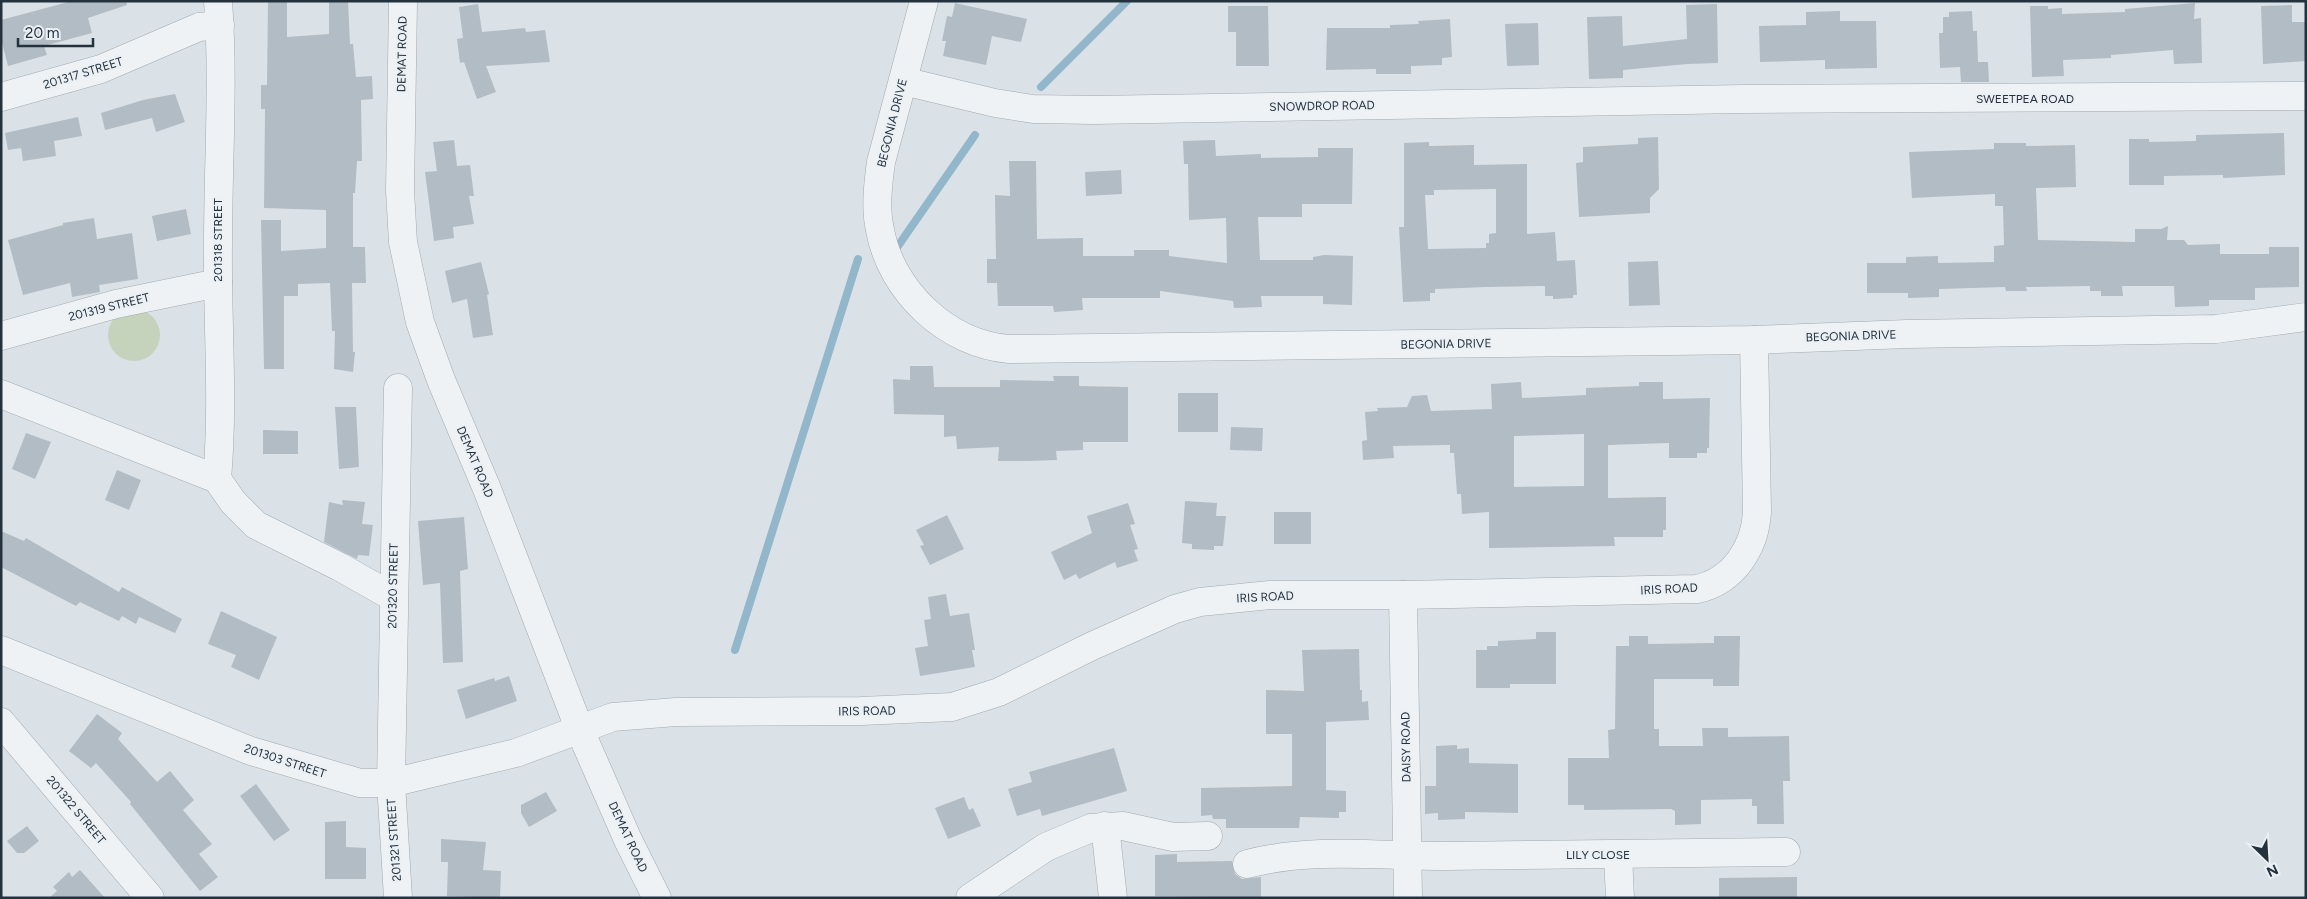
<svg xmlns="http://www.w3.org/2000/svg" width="2307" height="899" font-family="Figtree,sans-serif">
<rect width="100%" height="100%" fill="#dbe2e7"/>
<circle fill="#c5d2bc" cx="134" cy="335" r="26"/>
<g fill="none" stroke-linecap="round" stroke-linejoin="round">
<g stroke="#93b7ca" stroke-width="8">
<polyline points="1041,87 1127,1"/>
<polyline points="898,246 975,135"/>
<polyline points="735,650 858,259"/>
</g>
</g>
<g fill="#b2bcc4" fill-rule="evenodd">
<polygon points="72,1 126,1 127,5 88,18 92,33 44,46 47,55 8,66 1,39 1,20"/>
<polygon points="268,1 287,1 287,37 329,34 329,1 348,1 350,44 353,44 356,77 372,76 373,99 361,100 362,161 357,161 355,193 353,193 353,247 365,247 366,283 352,283 353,352 355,352 353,372 334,369 335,331 332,331 330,283 298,284 298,296 284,296 284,369 264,369 261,220 281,220 281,251 326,248 326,210 264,208 265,109 261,109 261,85 267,85"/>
<polygon points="955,3 1027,19 1021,42 992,36 986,65 943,56 946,41 942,41 947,16 952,17"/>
<polygon points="2195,3 2194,19 2201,18 2202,63 2174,64 2173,50 2111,55 2111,58 2063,60 2064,76 2032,77 2030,6 2048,6 2048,9 2062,8 2062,14 2125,12 2125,9"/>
<polygon points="478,4 482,32 525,28 526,32 545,30 550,62 486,66 496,92 477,99 464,62 460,63 457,39 463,38 459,7"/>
<polygon points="1717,4 1718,63 1687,64 1623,70 1623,78 1589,79 1587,17 1622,16 1623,46 1687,39 1686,5"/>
<polygon points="2292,5 2292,22 2306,22 2306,61 2263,64 2261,6"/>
<polygon points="1228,6 1268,6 1269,66 1236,66 1236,32 1228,32"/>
<polygon points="1840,11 1840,21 1876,21 1877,68 1825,69 1825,60 1760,62 1759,26 1806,25 1806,12"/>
<polygon points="1972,11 1973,31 1977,31 1978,62 1988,62 1989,82 1961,82 1960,67 1940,68 1939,33 1943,33 1943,17 1949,17 1949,12"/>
<polygon points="1450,19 1452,57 1442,58 1442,65 1411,66 1411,74 1376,74 1376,69 1326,70 1327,28 1390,28 1390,25 1419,24 1418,21"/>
<polygon points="1538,23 1539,65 1507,66 1505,24"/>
<polygon points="175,94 185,122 156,132 152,118 105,130 101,113 143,100"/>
<polygon points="78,117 82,136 54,141 56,156 23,161 21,148 8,150 5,133"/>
<polygon points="2284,133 2285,175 2223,178 2223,175 2164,176 2164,185 2129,185 2129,139 2149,139 2149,142 2196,141 2196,135"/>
<polygon points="1658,137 1659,189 1650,198 1650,213 1579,217 1576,163 1583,162 1583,147 1638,144 1638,138"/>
<polygon points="454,140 457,166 470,165 474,196 469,196 474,224 453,227 454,238 434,241 425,172 437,171 433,142"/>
<polygon points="1215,140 1216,156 1261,154 1261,158 1318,157 1318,148 1353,148 1352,204 1302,204 1302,217 1258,217 1260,260 1313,260 1313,257 1324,255 1353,256 1352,305 1323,304 1323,296 1261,296 1262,307 1234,308 1233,301 1160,291 1160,298 1082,298 1083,310 1054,312 1053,306 998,306 997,283 987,283 987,259 996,259 995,195 1010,196 1009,161 1036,161 1037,239 1083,238 1083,256 1134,256 1134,250 1169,250 1169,256 1227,263 1226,218 1189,220 1188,164 1184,164 1183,141"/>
<path d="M1429 142V146L1474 145V165L1527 164V234L1555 232 1557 261 1575 260 1577 295H1573V298L1553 299V296H1545V286L1487 287 1435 289V293H1430V301L1403 302 1399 227H1404V143ZM1496 189V233L1489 234V243H1486V248L1428 249 1425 195H1434V190Z"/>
<polygon points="1994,143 2026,143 2026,146 2075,145 2076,187 2036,188 2038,240 2135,242 2135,229 2161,229 2168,226 2167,240 2184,240 2188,245 2220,244 2220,254 2269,254 2269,247 2299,247 2299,287 2255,288 2255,300 2209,300 2209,306 2175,307 2174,286 2122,286 2123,296 2101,296 2101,291 2090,291 2090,286 2026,287 2027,291 2006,291 2005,287 1939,289 1939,297 1908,298 1908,293 1867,293 1867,263 1906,263 1906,257 1938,256 1938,263 1994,262 1994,246 2004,245 2003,206 1995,206 1995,194 1912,198 1909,152 1994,149"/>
<polygon points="1121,170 1122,194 1086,196 1085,172"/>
<polygon points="186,209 191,234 157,241 152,216"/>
<polygon points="94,218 97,239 132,233 138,279 99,285 100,292 72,297 70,283 23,295 8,240 63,225 63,223"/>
<polygon points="1658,261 1660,305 1629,306 1628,262"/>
<polygon points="481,262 489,294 487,295 493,335 473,338 467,299 452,303 445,271"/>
<polygon points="910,366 933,366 934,387 1000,387 1000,380 1054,381 1053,376 1079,376 1079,386 1128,387 1128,442 1083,442 1083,450 1056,451 1057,460 1029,461 998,461 999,447 957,449 956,436 944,437 944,415 894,414 893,379 910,380"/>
<path d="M1521 382 1522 398 1586 395V388L1639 386V382H1663V399L1710 398 1709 448H1707V453H1697V458H1669V443L1608 445V498L1666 497V530H1663V537H1614L1615 546 1489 548V512L1462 514 1461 494H1457L1454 453H1450V445L1393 446 1394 458 1363 460 1362 441 1367 440 1365 412 1378 411 1377 408 1407 407 1412 396 1427 395 1431 411 1492 409 1491 384ZM1584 434V486L1514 487V436Z"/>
<rect x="1178" y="393" width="40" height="39"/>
<polygon points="335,407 356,407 359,467 339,469"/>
<polygon points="1231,427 1263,428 1262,451 1230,450"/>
<polygon points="263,430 298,431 298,454 263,454"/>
<polygon points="26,433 51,442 35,479 12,469"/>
<polygon points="117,470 141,480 129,510 105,500"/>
<polygon points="342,500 365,502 362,524 373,525 369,556 358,555 357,559 324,542 329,502 343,505"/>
<polygon points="1185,501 1217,503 1216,516 1226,516 1223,546 1214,546 1214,550 1192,549 1192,544 1182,543"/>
<polygon points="1128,503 1135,524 1130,525 1138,549 1134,550 1138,561 1117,568 1115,562 1079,579 1076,574 1064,580 1051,552 1092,533 1087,516"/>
<rect x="1274" y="512" width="37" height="32"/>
<polygon points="947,515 964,549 930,565 920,546 924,545 916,530"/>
<polygon points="464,517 468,569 460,571 463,662 443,663 440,583 423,585 418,521"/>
<polygon points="1,531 24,541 26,538 119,592 122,587 182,619 175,633 139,617 136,624 122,616 119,621 80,602 76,606 1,567"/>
<polygon points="946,594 950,616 969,613 975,650 972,650 975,667 920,676 915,648 928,646 924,620 931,619 928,597"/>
<polygon points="221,611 277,637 259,680 231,667 236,655 208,644"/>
<polygon points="1536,632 1556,632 1556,684 1510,684 1510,688 1476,688 1476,650 1487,650 1487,646 1498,646 1498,641 1536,639"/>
<polygon points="1629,636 1648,636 1648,644 1714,643 1714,636 1740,636 1739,686 1713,686 1713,679 1654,679 1654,729 1659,729 1659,746 1703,746 1702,728 1728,728 1728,737 1789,736 1790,781 1783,781 1784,824 1757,824 1757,806 1752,806 1752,799 1701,800 1701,824 1675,825 1675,811 1671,809 1584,810 1584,805 1568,805 1568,758 1609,758 1608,730 1615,729 1616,646 1629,646"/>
<polygon points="1359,649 1360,690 1362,690 1362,702 1368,701 1369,720 1326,722 1326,790 1346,791 1346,812 1339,812 1339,818 1300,817 1299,828 1226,828 1226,819 1213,819 1212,815 1201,816 1201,788 1292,786 1292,734 1266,734 1266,690 1304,691 1302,650"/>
<polygon points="509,676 517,701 466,719 457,690 494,678 495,681"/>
<polygon points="97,714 122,733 118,739 157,782 170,771 194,800 183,810 212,844 199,854 218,877 200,891 130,804 131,802 96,763 91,768 69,751"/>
<polygon points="1457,745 1457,749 1469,748 1469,763 1518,764 1518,813 1465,812 1465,819 1438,820 1438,813 1425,814 1425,786 1436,786 1436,746"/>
<polygon points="1114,748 1127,791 1042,816 1040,809 1017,816 1008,789 1032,782 1029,772"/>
<polygon points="256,784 290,830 274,841 240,796"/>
<polygon points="546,792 557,811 529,827 521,813 521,805"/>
<polygon points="964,797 969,810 973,808 981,826 948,839 935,808"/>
<polygon points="346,821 346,847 366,848 366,879 325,879 325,822"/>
<polygon points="27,826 39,841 24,853 17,853 7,841"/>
<polygon points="441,839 486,842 483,870 501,871 500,898 447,896 448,862 441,862"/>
<polygon points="1177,854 1177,862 1232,861 1235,874 1242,879 1261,877 1261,898 1155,896 1155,855"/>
<polygon points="80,870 105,898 49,898 57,891 53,887 69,872 72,877"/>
<polygon points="1797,877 1797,898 1719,898 1719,878"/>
</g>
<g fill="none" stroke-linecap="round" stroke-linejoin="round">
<defs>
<g id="minor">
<polyline points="403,1 400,191 403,242 420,322 441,380 487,489 579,728 628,840 657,898"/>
<path d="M924 1 881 162C878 184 875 208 880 230 891 291 947 344 1009 349L1754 340 1907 334 2216 329 2306 317"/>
<polyline points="903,81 995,103 1033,109 1094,110 1744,99 2306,96"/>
<polyline points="1,97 101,69 199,27 220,25"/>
<polyline points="1,336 116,304 218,283"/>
<polyline points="398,388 391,783 398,898"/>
<polyline points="1,394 217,479 233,502 256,525 340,567 393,597"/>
<path d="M217 479C224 401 217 322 218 244 218 163 224 82 218 1"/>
<polyline points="1403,595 1408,898"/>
<path d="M1 650 251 751 360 783H391L516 753 613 717 676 712 861 711 952 707 999 692 1092 646 1175 609 1200 602 1270 595H1403L1697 589C1734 581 1755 547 1757 512L1754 340"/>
<polyline points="1,722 150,898"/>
<polyline points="1105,826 1113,898"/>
<polyline points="1618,855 1620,898"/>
<path d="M1247 864C1313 847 1379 856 1446 856 1560 855 1673 854 1786 852"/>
<polyline points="970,898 1046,847 1091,828 1123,826 1173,837 1208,836"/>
</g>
</defs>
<use href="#minor" stroke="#a0aab1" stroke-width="29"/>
<use href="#minor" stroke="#eef2f5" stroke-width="28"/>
</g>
<g text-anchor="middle" stroke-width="4" stroke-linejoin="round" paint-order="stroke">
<g font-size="12" fill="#24323e" stroke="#ebf0f5">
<text transform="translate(402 54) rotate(-89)" y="4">DEMAT ROAD</text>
<text transform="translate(83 73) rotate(-17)" y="4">201317 STREET</text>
<text x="2025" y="103">SWEETPEA ROAD</text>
<text transform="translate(1322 106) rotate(-1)" y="4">SNOWDROP ROAD</text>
<text transform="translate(892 123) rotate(-76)" y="4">BEGONIA DRIVE</text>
<text transform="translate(218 240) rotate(-90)" y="4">201318 STREET</text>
<text transform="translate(109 307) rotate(-14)" y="4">201319 STREET</text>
<text transform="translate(1851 336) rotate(-2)" y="4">BEGONIA DRIVE</text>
<text transform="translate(1446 344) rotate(-1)" y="4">BEGONIA DRIVE</text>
<text transform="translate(475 462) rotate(67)" y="4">DEMAT ROAD</text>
<text transform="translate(393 586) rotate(-89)" y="4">201320 STREET</text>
<text transform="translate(1669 589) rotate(-3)" y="4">IRIS ROAD</text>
<text transform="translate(1265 597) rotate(-3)" y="4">IRIS ROAD</text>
<text transform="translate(867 711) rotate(-1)" y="4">IRIS ROAD</text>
<text transform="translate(1406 747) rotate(-91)" y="4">DAISY ROAD</text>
<text transform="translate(285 761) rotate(18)" y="4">201303 STREET</text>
<text transform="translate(76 810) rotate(50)" y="4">201322 STREET</text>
<text transform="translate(628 837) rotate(65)" y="4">DEMAT ROAD</text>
<text transform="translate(394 840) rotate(-94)" y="4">201321 STREET</text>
<text x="1598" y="859">LILY CLOSE</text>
</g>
</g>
<rect width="2307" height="899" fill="none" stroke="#24323e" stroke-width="5"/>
<g transform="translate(2267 859) rotate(155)" stroke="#ebf0f5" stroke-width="4" paint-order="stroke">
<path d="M0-4L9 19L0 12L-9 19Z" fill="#24323e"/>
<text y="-8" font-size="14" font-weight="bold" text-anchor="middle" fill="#24323e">N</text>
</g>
<path d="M18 38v8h75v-8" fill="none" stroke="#24323e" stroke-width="2.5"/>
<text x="25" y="38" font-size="15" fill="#24323e" stroke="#ebf0f5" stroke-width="4" paint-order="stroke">20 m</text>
</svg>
